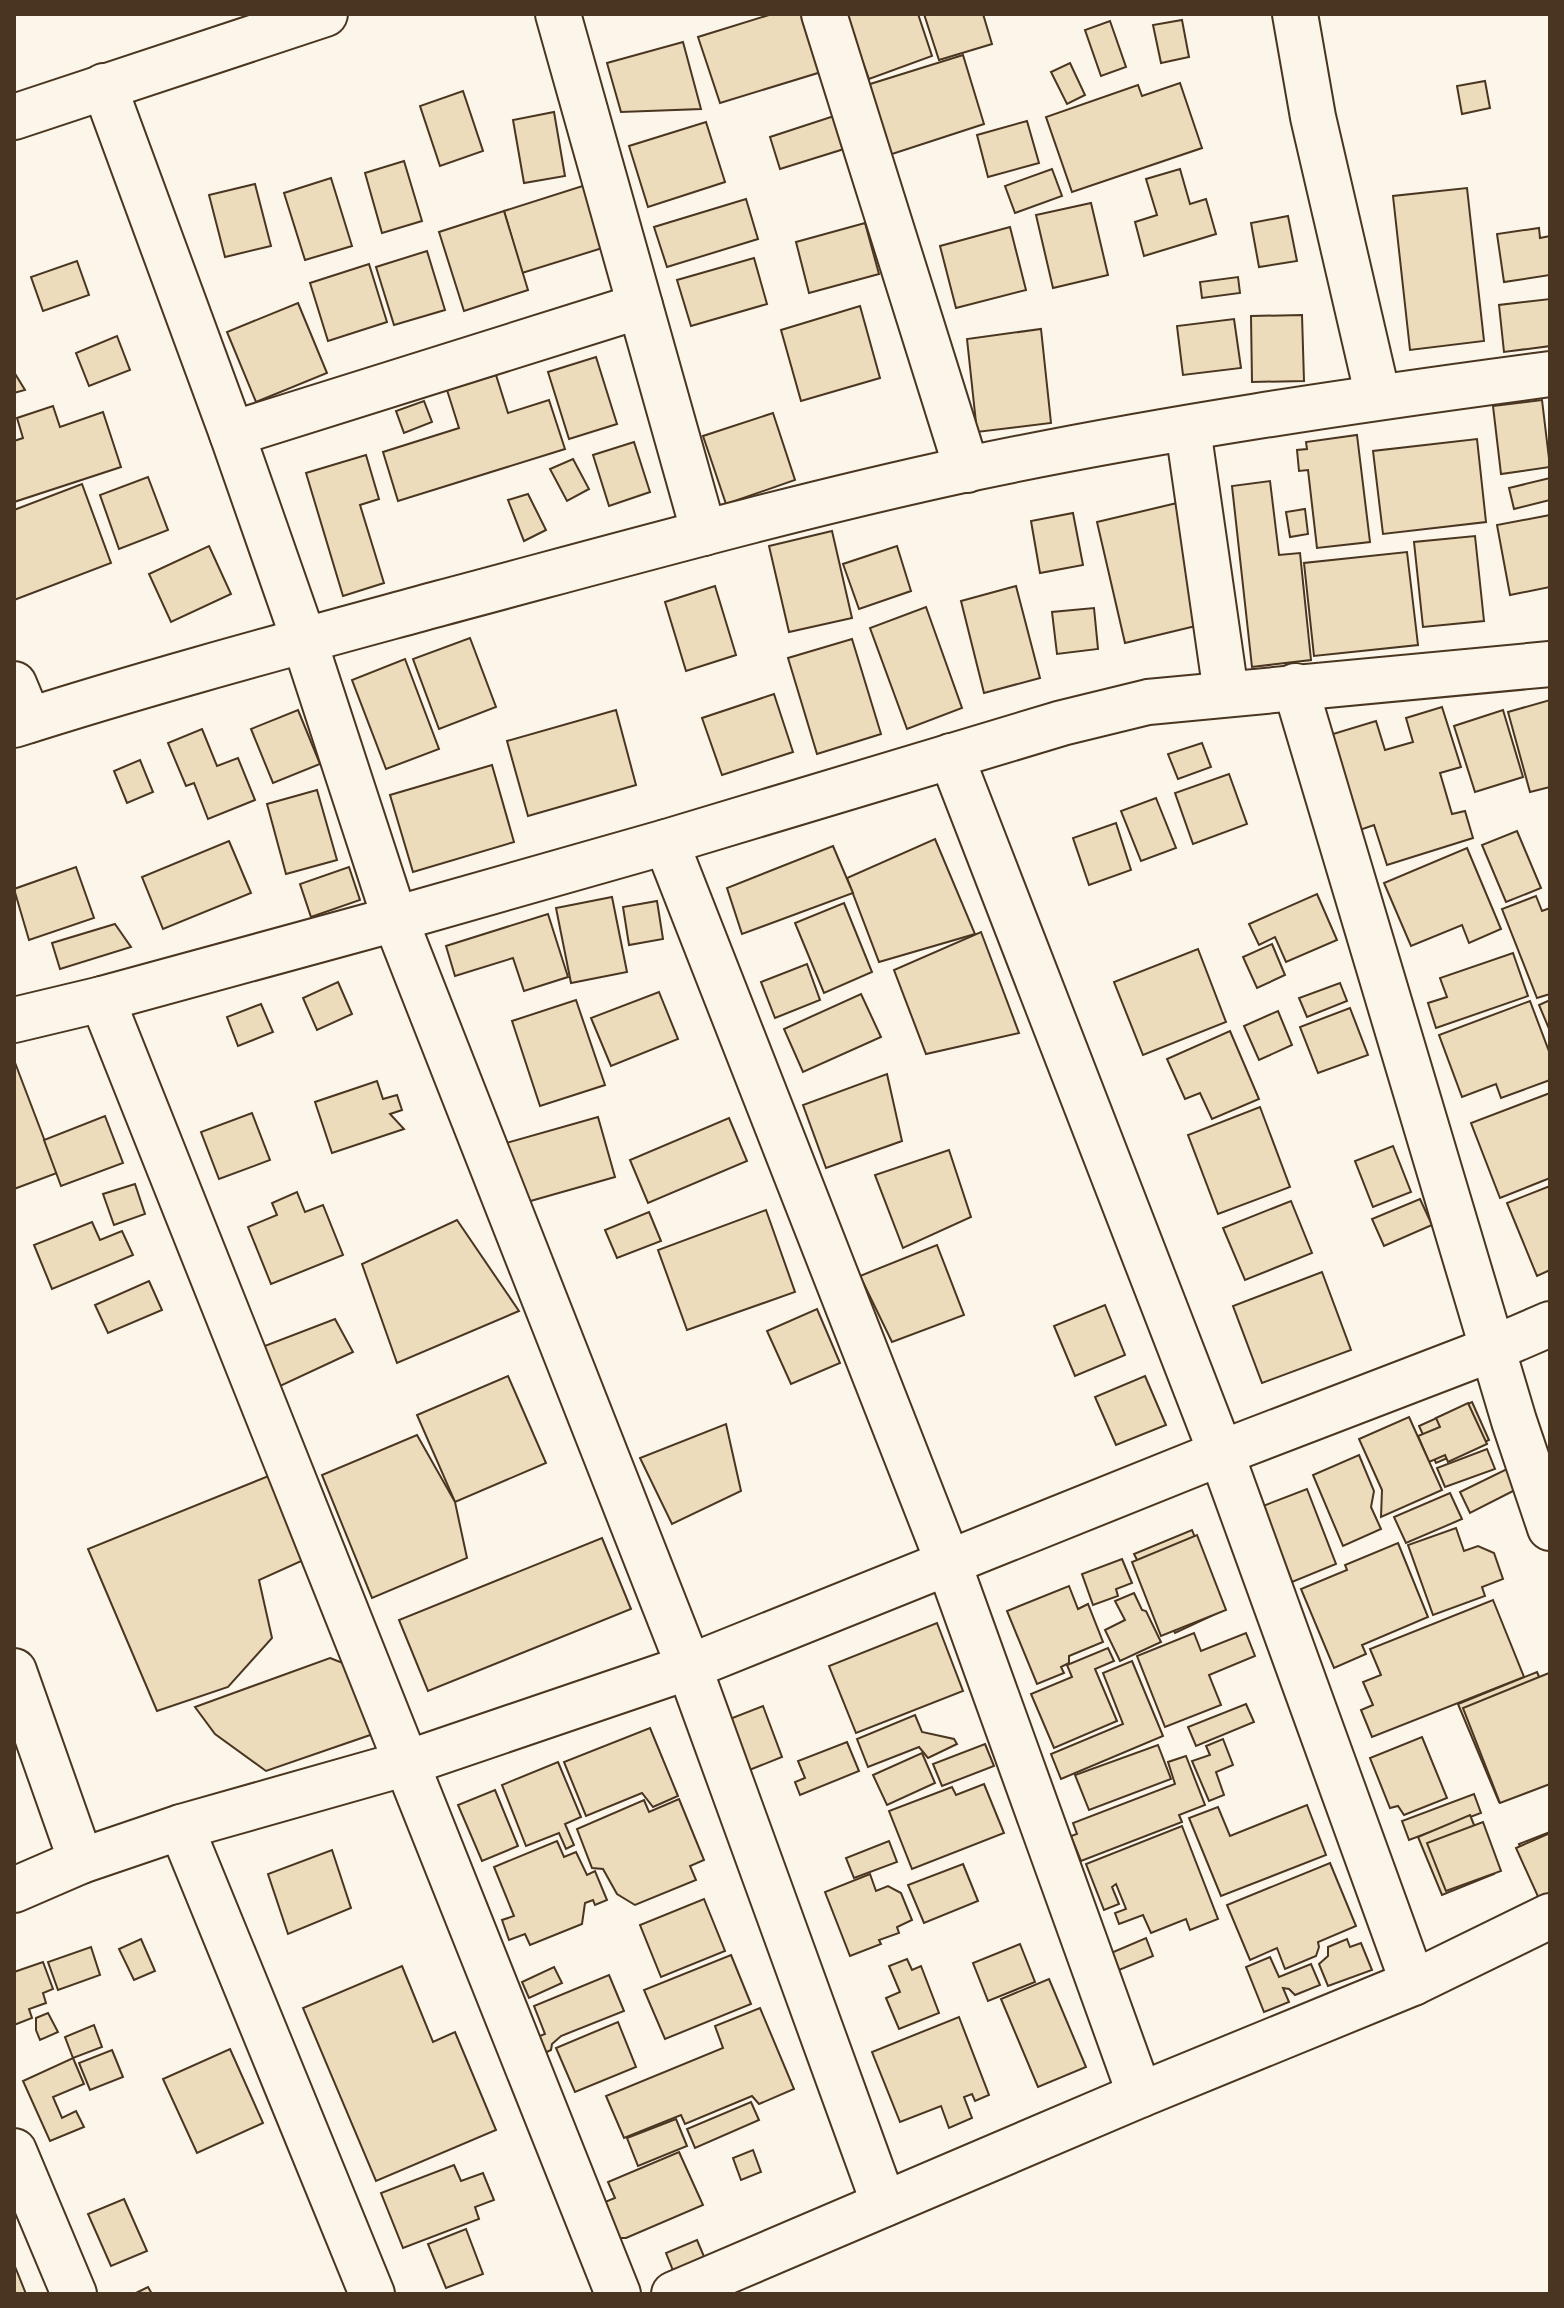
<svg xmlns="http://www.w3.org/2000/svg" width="1564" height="2308" font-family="'Titillium Web',sans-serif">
<rect width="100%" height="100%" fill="#fbf6e9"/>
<g fill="#ecdcbc" stroke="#4a3520" stroke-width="2">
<polygon points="772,14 814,14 831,69 720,103 698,37"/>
<polygon points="845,14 918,14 932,56 869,79"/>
<polygon points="924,14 983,14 992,44 939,60"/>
<polygon points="1182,20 1189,57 1161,63 1153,25"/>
<polygon points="1110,21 1126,67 1101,76 1085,30"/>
<polygon points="683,42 701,109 621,112 607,63"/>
<polygon points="963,55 984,124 889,155 867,85"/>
<polygon points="1070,63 1085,95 1067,104 1051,72"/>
<polygon points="1485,81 1490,108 1462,114 1457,86"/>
<polygon points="1180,83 1202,148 1072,192 1046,117 1138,85 1142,96"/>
<polygon points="463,91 483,151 440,166 420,106"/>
<polygon points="554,112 565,176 524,183 513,120"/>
<polygon points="834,116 844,149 780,169 770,137"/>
<polygon points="1027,121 1039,163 988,177 977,135"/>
<polygon points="706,122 725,182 648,207 629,146"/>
<polygon points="404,161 422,221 382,233 365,173"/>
<polygon points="1052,169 1062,196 1015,213 1005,186"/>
<polygon points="1180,169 1190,204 1206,199 1216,234 1144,256 1135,222 1157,215 1146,179"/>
<polygon points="331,178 352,246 305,260 284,193"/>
<polygon points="592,183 612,245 522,273 504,211"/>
<polygon points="255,184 271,246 225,257 209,195"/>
<polygon points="1467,188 1484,341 1410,350 1393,196"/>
<polygon points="746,199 758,239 667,267 654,227"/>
<polygon points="1091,203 1108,275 1053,288 1036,215"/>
<polygon points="504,211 528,290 464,311 439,232"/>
<polygon points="1288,216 1297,261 1259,267 1251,223"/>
<polygon points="865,223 879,274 809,293 796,242"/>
<polygon points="1010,227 1026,290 956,308 940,246"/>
<polygon points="1539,228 1540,238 1550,236 1550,275 1504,282 1497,234"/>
<polygon points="427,251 445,310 394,325 376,267"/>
<polygon points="754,258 767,304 691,326 677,280"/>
<polygon points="77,261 89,295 43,311 31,277"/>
<polygon points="369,264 387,322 328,341 310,283"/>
<polygon points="1238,277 1240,293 1202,298 1200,282"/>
<polygon points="1550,299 1550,346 1504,352 1499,305"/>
<polygon points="298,303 327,373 256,402 227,332"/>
<polygon points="860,306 880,378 801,401 781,330"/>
<polygon points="1302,315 1304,381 1252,382 1251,316"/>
<polygon points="1234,319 1241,368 1183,375 1177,326"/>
<polygon points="1041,329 1051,423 977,432 967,339"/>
<polygon points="117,336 130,370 89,386 76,353"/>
<polygon points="596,357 617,424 569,439 548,372"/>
<polygon points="14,372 25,390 14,393"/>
<polygon points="496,375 508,413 549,400 565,449 398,501 383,452 459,428 447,390"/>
<polygon points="1542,400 1550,467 1501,474 1493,406"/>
<polygon points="424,401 432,422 404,433 396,411"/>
<polygon points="53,406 60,427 103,412 121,467 14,502 14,441 23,438 17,418"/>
<polygon points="773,413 795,480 726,504 703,436"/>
<polygon points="1357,435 1370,542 1317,548 1308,470 1299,471 1297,450 1307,449 1306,442"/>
<polygon points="1477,439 1486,522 1383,534 1373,451"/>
<polygon points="634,442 650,492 609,506 593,455"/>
<polygon points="366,455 379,499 360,505 384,583 343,596 306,473"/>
<polygon points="573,459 589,489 567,501 550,469"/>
<polygon points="148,477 168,530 119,549 100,495"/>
<polygon points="1550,478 1550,500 1514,509 1509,488"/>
<polygon points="1270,481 1279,555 1300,553 1311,660 1252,667 1232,486"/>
<polygon points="82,484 111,563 14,600 14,510"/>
<polygon points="528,494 546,530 524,541 508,500"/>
<polygon points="1177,503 1204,624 1125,643 1097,522"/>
<polygon points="1305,509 1308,534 1290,537 1286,512"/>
<polygon points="1073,513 1083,565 1040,573 1031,521"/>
<polygon points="1550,515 1550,587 1510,595 1497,525"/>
<polygon points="832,531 852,618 789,632 769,546"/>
<polygon points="1475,536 1484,621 1423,627 1414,542"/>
<polygon points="209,546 231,594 171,622 149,574"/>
<polygon points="897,546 911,591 859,609 843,564"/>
<polygon points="1407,552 1418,645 1314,656 1304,563"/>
<polygon points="715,586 736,655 686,671 665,602"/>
<polygon points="1016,586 1040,678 984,693 961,601"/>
<polygon points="926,607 962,708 907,729 870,628"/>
<polygon points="1094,608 1098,649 1057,654 1052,612"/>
<polygon points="470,638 496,707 439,729 413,659"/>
<polygon points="852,639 881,734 817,754 788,658"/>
<polygon points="405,659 439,749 386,769 352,680"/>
<polygon points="774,694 793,752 722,775 702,718"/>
<polygon points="1550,700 1550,787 1530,792 1508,712"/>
<polygon points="1442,707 1461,767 1440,773 1452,814 1465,811 1473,838 1387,865 1374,825 1351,833 1328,759 1333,734 1376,721 1385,750 1413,742 1406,718"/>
<polygon points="298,710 320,764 273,783 251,729"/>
<polygon points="616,710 636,785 528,816 507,741"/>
<polygon points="1503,710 1523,777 1475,792 1454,726"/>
<polygon points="202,729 217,766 238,758 255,800 208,819 194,783 186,786 168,743"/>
<polygon points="1202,743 1211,767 1178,779 1168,754"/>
<polygon points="140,760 153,792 127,803 114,771"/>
<polygon points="492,765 514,842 413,872 390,795"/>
<polygon points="1229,774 1247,824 1193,844 1175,793"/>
<polygon points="317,790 337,860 286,874 267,804"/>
<polygon points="1156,798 1176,848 1141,861 1121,811"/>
<polygon points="1116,823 1131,870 1089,885 1073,838"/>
<polygon points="1517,831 1541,888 1506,902 1482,845"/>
<polygon points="935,839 975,934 879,962 847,878"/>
<polygon points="229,841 251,893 163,929 142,877"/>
<polygon points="833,846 853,893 742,934 727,888"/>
<polygon points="1467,848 1501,929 1469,943 1462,925 1411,946 1384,883"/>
<polygon points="76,867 94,918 29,940 14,889"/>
<polygon points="349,867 360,900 311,917 300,884"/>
<polygon points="1317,894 1337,940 1286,962 1275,937 1259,945 1249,924"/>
<polygon points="1536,896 1542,911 1550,908 1550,994 1537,998 1502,909"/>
<polygon points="612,897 627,972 571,983 556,908"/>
<polygon points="657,901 663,939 629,945 623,907"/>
<polygon points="844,903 872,972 824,993 795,923"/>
<polygon points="548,914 568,977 524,991 513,958 455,976 446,946"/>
<polygon points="115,924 131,947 60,969 52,943"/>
<polygon points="981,932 1019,1033 926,1054 894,970"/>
<polygon points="1272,944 1285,975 1257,988 1243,957"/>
<polygon points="1198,949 1226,1022 1143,1055 1114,982"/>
<polygon points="1513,953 1528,996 1436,1028 1428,1003 1447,997 1440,978"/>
<polygon points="807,964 820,1000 775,1018 761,982"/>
<polygon points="338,982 352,1014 317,1030 303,998"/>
<polygon points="1340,983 1347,1001 1307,1017 1299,998"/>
<polygon points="659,992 678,1039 611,1066 591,1018"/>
<polygon points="861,994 881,1037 803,1072 784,1029"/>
<polygon points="576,1000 605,1085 540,1106 512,1021"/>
<polygon points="1550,1000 1550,1031 1539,1005"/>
<polygon points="1530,1001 1550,1054 1550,1080 1501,1098 1496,1084 1462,1097 1439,1035"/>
<polygon points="261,1004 273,1032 238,1046 227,1017"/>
<polygon points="1350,1008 1368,1055 1318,1073 1300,1027"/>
<polygon points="1278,1011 1292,1045 1259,1060 1244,1026"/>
<polygon points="1230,1031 1259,1099 1212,1119 1200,1093 1185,1099 1167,1059"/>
<polygon points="14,1060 57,1173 14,1189"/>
<polygon points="887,1074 902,1141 826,1168 803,1105"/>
<polygon points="377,1081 383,1099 397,1095 402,1110 390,1114 404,1129 332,1153 315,1102"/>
<polygon points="1550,1093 1550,1178 1500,1198 1471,1123"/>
<polygon points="1260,1107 1290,1187 1218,1214 1188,1135"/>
<polygon points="252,1113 270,1160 219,1179 201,1132"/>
<polygon points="105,1116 123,1163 61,1186 44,1140"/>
<polygon points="598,1117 615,1177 520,1204 503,1144"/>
<polygon points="729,1118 747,1161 648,1203 630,1160"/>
<polygon points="1393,1146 1411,1192 1373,1207 1355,1161"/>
<polygon points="949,1150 971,1217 903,1248 875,1175"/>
<polygon points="135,1184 145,1214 114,1225 103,1194"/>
<polygon points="1550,1186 1550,1270 1537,1276 1507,1203"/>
<polygon points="297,1192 305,1212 323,1205 343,1255 271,1284 248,1227 277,1215 272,1203"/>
<polygon points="1420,1199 1432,1225 1384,1246 1372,1219"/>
<polygon points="1291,1201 1312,1253 1245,1280 1223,1228"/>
<polygon points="766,1210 795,1292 687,1330 658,1250"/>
<polygon points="649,1212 661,1241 617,1258 605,1230"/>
<polygon points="457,1220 519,1311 397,1363 362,1264"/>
<polygon points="92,1222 100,1240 122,1231 133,1255 52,1289 34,1245"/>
<polygon points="937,1245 964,1315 892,1342 860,1276"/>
<polygon points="1322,1272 1351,1350 1262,1383 1233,1306"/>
<polygon points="149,1281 162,1310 108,1333 95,1305"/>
<polygon points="1105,1305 1125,1355 1075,1376 1054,1326"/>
<polygon points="817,1309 840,1363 791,1384 767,1331"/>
<polygon points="335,1319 353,1352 278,1387 262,1347"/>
<polygon points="508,1376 546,1463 455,1502 417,1415"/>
<polygon points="1145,1376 1166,1425 1116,1445 1095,1397"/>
<polygon points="1472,1402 1489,1440 1436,1463 1419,1426"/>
<polygon points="1468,1403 1487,1444 1448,1462 1445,1455 1429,1462 1418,1436 1440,1427 1436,1418"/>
<polygon points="1409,1417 1442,1490 1381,1517 1382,1490 1359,1439"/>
<polygon points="726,1424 741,1491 672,1524 640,1458"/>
<polygon points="417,1435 455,1502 467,1558 372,1598 322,1475"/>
<polygon points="1487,1449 1495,1469 1445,1487 1437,1468"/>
<polygon points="1359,1455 1374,1491 1371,1507 1381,1529 1343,1546 1313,1475"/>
<polygon points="1509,1468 1519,1488 1470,1513 1460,1492"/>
<polygon points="271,1475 308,1558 259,1580 272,1638 228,1687 157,1711 88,1549"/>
<polygon points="1307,1489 1336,1564 1292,1582 1263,1506"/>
<polygon points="1450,1493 1462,1519 1406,1543 1394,1517"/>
<polygon points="1456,1528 1464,1551 1478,1546 1494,1553 1503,1579 1482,1587 1485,1596 1433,1615 1408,1545"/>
<polygon points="1192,1530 1224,1610 1175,1633 1134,1554"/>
<polygon points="1197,1535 1226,1610 1161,1636 1132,1562"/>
<polygon points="602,1538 631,1609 428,1691 399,1620"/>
<polygon points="1398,1543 1428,1617 1362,1645 1366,1654 1334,1668 1301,1589 1347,1570 1345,1565"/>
<polygon points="1122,1559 1132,1583 1116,1589 1118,1596 1093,1605 1082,1574"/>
<polygon points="1069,1586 1078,1609 1088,1604 1103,1642 1069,1656 1069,1663 1061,1667 1064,1673 1037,1684 1007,1611"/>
<polygon points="1134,1593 1142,1610 1146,1611 1161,1642 1120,1661 1105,1630 1125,1620 1115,1601"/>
<polygon points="1493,1600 1524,1677 1372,1737 1361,1710 1373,1705 1363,1682 1381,1675 1370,1649"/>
<polygon points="937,1623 963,1691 856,1733 829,1666"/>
<polygon points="1194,1633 1201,1651 1246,1633 1255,1656 1209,1675 1221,1705 1165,1727 1137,1656"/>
<polygon points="1108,1648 1114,1661 1095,1669 1117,1721 1054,1748 1031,1694 1072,1677 1067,1665"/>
<polygon points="330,1658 358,1669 376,1733 266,1771 215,1734 195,1707"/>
<polygon points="1132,1661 1163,1736 1061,1779 1051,1754 1123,1724 1103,1673"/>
<polygon points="1537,1672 1550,1703 1550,1780 1499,1802 1458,1704"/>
<polygon points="1549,1673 1550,1784 1500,1803 1463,1708"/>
<polygon points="1246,1704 1254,1722 1196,1746 1188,1727"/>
<polygon points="763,1706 782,1757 742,1773 722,1722"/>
<polygon points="915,1715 922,1732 954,1739 957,1744 928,1758 919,1747 868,1767 857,1739"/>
<polygon points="650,1728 678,1796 653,1807 642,1793 586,1816 564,1762"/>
<polygon points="1422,1737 1447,1798 1404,1815 1398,1806 1390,1808 1370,1758"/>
<polygon points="1223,1739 1233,1765 1216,1772 1224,1795 1209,1801 1192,1761 1210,1755 1206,1746"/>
<polygon points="847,1742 859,1771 800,1795 795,1782 805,1778 798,1761"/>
<polygon points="985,1744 994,1766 942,1786 933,1764"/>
<polygon points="1158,1745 1171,1779 1089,1810 1075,1775"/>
<polygon points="922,1753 935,1783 887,1805 873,1775"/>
<polygon points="1186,1756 1205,1805 1179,1815 1182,1822 1081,1861 1071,1836 1077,1834 1073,1823 1175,1784 1168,1762"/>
<polygon points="558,1762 581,1817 565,1824 574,1845 566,1849 559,1833 526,1846 502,1785"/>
<polygon points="984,1784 1004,1833 912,1869 889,1811 952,1787 956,1795"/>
<polygon points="495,1790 518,1846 482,1861 458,1805"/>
<polygon points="1474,1794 1481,1813 1409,1840 1402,1821"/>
<polygon points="679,1799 704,1860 690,1866 696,1880 635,1905 617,1894 603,1869 592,1868 577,1829 644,1800 649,1812"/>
<polygon points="1307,1805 1326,1855 1221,1896 1189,1818 1218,1807 1230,1836"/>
<polygon points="1470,1815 1494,1874 1442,1895 1418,1837"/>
<polygon points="1483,1822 1501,1871 1446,1891 1427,1843"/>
<polygon points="1182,1826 1218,1919 1190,1930 1186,1919 1151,1933 1143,1915 1119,1924 1115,1913 1126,1909 1116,1884 1112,1887 1119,1904 1104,1910 1086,1864"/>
<polygon points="1550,1832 1550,1862 1530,1870 1519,1844"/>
<polygon points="1550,1833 1550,1910 1545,1912 1516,1848"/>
<polygon points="557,1841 564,1857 576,1852 587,1875 595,1871 607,1900 595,1905 593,1900 585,1903 582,1924 530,1945 525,1934 509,1940 502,1920 514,1916 494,1867"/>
<polygon points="889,1841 897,1862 854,1878 846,1858"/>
<polygon points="332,1850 351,1908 288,1934 268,1874"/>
<polygon points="1330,1863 1356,1926 1318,1942 1319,1947 1316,1956 1285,1969 1277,1948 1250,1960 1227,1905"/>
<polygon points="963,1864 978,1901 924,1923 908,1885"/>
<polygon points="870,1874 876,1891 888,1886 901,1893 912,1920 897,1927 899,1933 879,1940 881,1944 850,1956 825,1892"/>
<polygon points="704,1899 725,1951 661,1977 640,1925"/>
<polygon points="1146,1938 1153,1956 1119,1970 1111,1953"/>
<polygon points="141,1939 155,1971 134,1980 119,1949"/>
<polygon points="1347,1939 1350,1947 1361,1943 1372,1970 1328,1986 1319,1964 1328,1956 1328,1947"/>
<polygon points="1020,1944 1035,1982 988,2001 973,1963"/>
<polygon points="91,1947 100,1975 58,1990 48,1962"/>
<polygon points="731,1955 751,2004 665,2039 644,1990"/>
<polygon points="1270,1957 1279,1977 1311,1964 1320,1985 1295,1995 1289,1989 1283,1988 1289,2002 1264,2012 1246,1967"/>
<polygon points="907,1959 912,1970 921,1966 939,2013 899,2029 886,1998 900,1992 889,1966"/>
<polygon points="43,1962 53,1989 43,1993 46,2003 29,2009 32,2018 14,2025 14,1972"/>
<polygon points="402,1966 433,2042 455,2032 496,2130 376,2181 303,2008"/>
<polygon points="554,1967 562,1983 529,1998 522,1982"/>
<polygon points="609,1975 624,2011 561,2036 552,2044 551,2050 534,2058 527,2041 545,2034 534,2006"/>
<polygon points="1049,1979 1086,2067 1038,2087 1001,1999"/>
<polygon points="760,2008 794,2089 759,2104 752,2096 685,2124 681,2115 624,2138 606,2096 723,2048 715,2026"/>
<polygon points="48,2013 58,2032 40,2040 36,2030 36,2018"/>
<polygon points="959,2017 989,2095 975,2101 972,2094 964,2097 972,2118 949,2128 941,2106 900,2122 872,2052"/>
<polygon points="618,2022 636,2067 575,2092 556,2048"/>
<polygon points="94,2025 102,2047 73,2058 65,2037"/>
<polygon points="230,2049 263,2123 197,2153 163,2079"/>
<polygon points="112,2050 123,2077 90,2090 79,2063"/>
<polygon points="73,2058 84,2084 53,2097 62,2118 76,2111 84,2127 50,2141 23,2081"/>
<polygon points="751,2102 759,2120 695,2148 687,2129"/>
<polygon points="676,2119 687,2146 638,2166 627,2138"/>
<polygon points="753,2150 761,2172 741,2180 733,2158"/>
<polygon points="679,2152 703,2205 626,2238 614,2238 600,2204 615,2198 608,2182"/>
<polygon points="454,2165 461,2181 483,2173 494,2200 475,2207 479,2219 403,2248 381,2193"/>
<polygon points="124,2199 147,2251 111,2266 88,2214"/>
<polygon points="466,2229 483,2274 446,2288 428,2244"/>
<polygon points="697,2240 705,2259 674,2273 666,2253"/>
<polygon points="14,2264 26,2294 14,2294"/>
<polygon points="148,2287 152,2294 134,2294"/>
</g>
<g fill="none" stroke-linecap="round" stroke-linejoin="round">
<defs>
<g id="minor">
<polyline points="558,14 704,533"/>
<polyline points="824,14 967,470"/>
<polyline points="1295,14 1313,117 1378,397"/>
<polyline points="104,86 232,434 304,640 395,919 689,1667 884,2204"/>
<polyline points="1188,429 1226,693"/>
<polyline points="232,434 640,306"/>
<polyline points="14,684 29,720"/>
<polyline points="1295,686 1514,1421 1550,1528"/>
<path d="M14 725C155 680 298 642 441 603 614 557 788 508 963 470 1157 429 1354 400 1550 374"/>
<polyline points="951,756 1221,1453 1413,1983"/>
<polyline points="666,842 948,1562 1140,2095"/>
<polyline points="102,999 618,2294"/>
<polyline points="14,1020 102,999 395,919 666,842 1062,723 1148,702 1550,664"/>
<polyline points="14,1671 81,1861"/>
<polyline points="181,1827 372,2294"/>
<polyline points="14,1890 81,1861 181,1827 407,1763 689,1667 1221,1453 1492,1349 1550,1324"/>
<polyline points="14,2151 74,2294"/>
<polyline points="674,2294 1140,2095 1413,1983 1550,1916"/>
</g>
<polyline id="major" points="14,117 325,14"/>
</defs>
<use href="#minor" stroke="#4a3520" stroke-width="48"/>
<use href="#major" stroke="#4a3520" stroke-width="48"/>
<use href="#minor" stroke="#fbf6e9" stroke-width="44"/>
<use href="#major" stroke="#fbf6e9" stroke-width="44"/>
</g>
<rect width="1564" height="2308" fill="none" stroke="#4a3520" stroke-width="32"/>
</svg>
